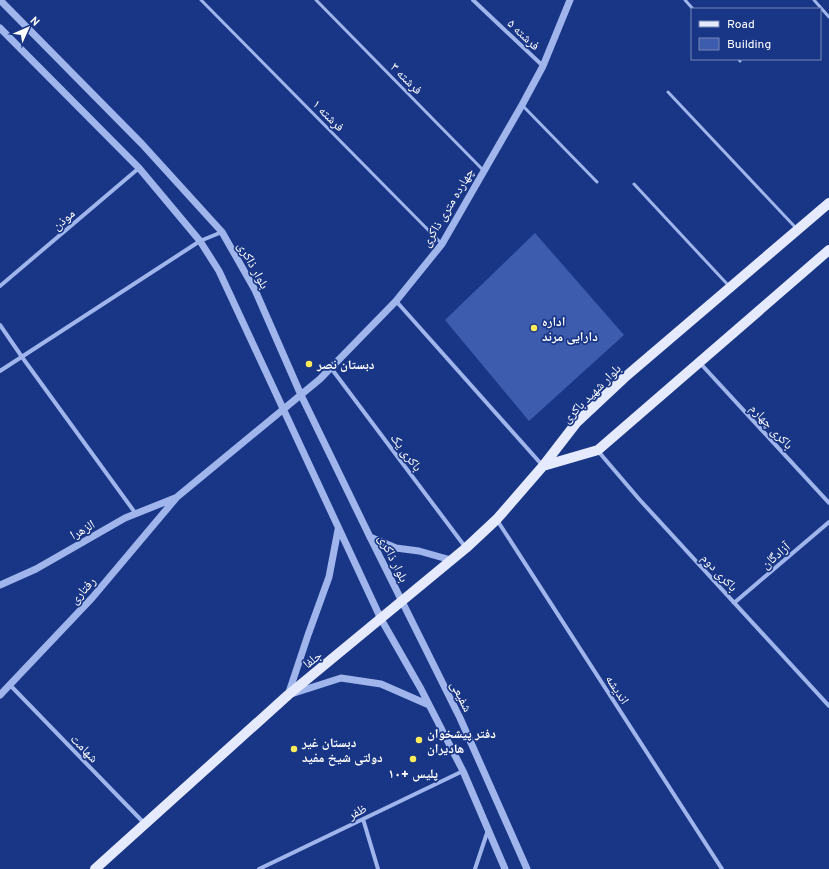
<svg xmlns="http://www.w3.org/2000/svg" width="829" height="869" viewBox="0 0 829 869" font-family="Overpass,'Noto Naskh Arabic',sans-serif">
	<rect width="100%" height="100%" fill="#193686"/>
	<path fill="#3d5cad" d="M535 233 624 335 529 421 445 320Z"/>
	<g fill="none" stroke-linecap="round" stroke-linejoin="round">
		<path stroke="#9fb5ec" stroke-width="3" d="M201 0 442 244
			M316 0 483 170
			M685 0 693 9
			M814 0 829 17
			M739 59 740 61
			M668 92 796 228
			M522 105 597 182
			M634 184 729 286"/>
		<path stroke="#9fb5ec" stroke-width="4" d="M473 0 543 66
			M0 286 139 168
			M396 301 543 466
			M0 325 22 357 136 514
			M700 363 829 503
			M331 368 466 548
			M0 371 200 241 222 232
			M598 451 639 499 829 706
			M497 520 722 869
			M734 603 829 522
			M10 685 145 824
			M363 819 378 869
			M259 869 463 771
			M475 869 488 830"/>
		<path stroke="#9fb5ec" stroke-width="7" d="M0 0 142 144 222 232 255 290 301 395 370 537 460 718 527 869
			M0 28 139 168 200 241 219 271 381 619 421 689 463 771 505 869
			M338 530 329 577 308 635 288 695 341 678 381 684 429 705
			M370 537 396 548 419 551 451 560
			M0 585 36 569 125 518 175 498
			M0 695 92 598 177 497 320 379 396 301 442 244 522 105 543 66 570 0"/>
		<path stroke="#e5eaff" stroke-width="10" d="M829 203 624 378 577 422 543 466 598 450 829 250
			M95 869 288 695 466 548 497 519 543 466"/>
	</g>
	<g fill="#ffec5b" stroke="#193686" stroke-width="1.5">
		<circle cx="534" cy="328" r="4"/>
		<circle cx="309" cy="364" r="4"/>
		<circle cx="419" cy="740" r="4"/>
		<circle cx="294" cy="749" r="4"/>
		<circle cx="413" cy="759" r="4"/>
	</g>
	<g text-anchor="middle" stroke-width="3.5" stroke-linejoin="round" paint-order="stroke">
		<g font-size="13" fill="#fff" stroke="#193686">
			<text transform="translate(524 34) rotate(43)" y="5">فرشته ۵</text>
			<text transform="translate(407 78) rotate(45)" y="5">فرشته ۳</text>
			<text transform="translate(329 115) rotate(45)" y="5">فرشته ۱</text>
			<text transform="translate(447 207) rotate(-59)" y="5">چهارده متری ذاکری</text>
			<text transform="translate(63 219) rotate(-40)" y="5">موذن</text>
			<text transform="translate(254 265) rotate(61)" y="5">بلوار ذاکری</text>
			<text transform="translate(591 393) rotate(-45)" y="5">بلوار شهید باکری</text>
			<text transform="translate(772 426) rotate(47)" y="5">باکری چهارم</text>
			<text transform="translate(407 452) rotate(53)" y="5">باکری یک</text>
			<text transform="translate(82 529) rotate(-30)" y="5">الزهرا</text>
			<text transform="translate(775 555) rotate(-40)" y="5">آزادگان</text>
			<text transform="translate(394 558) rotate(63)" y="5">بلوار ذاکری</text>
			<text transform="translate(720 572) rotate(47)" y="5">باکری دوم</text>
			<text transform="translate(82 590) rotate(-48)" y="5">رفتاری</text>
			<text transform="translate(312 659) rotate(-39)" y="5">جلفا</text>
			<text transform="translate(618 689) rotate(57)" y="5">اندیشه</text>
			<text transform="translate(462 696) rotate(63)" y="5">شفیعی</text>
			<text transform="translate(85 748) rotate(46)" y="5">شهامت</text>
			<text transform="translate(357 811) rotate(-26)" y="5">ظفر</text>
		</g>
		<g font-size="13" font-weight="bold" fill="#fff" stroke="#193686" text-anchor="start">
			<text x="542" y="326">اداره<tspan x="542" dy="15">دارایی مرند</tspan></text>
			<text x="317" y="369">دبستان نصر</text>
			<text x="427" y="738">دفتر پیشخوان<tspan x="427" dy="15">هادیران</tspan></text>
			<text x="302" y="747">دبستان غیر<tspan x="302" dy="15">دولتی شیخ مفید</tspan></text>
			<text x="413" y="778" text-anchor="middle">پلیس +۱۰</text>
		</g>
	</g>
	<rect x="691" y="8" width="130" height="52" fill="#193686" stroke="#7586b6"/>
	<rect x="699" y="21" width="20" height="6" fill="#e5eaff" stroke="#7586b6"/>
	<text x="727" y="28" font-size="12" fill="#ffffff">Road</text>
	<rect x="699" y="38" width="20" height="12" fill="#3d5cad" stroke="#7586b6"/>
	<text x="727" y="48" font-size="12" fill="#ffffff">Building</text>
	<g transform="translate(28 28) rotate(45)" stroke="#193686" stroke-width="3" paint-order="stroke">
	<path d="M0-3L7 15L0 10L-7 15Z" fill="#ffffff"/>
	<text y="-6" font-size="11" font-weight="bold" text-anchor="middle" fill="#ffffff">N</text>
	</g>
</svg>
